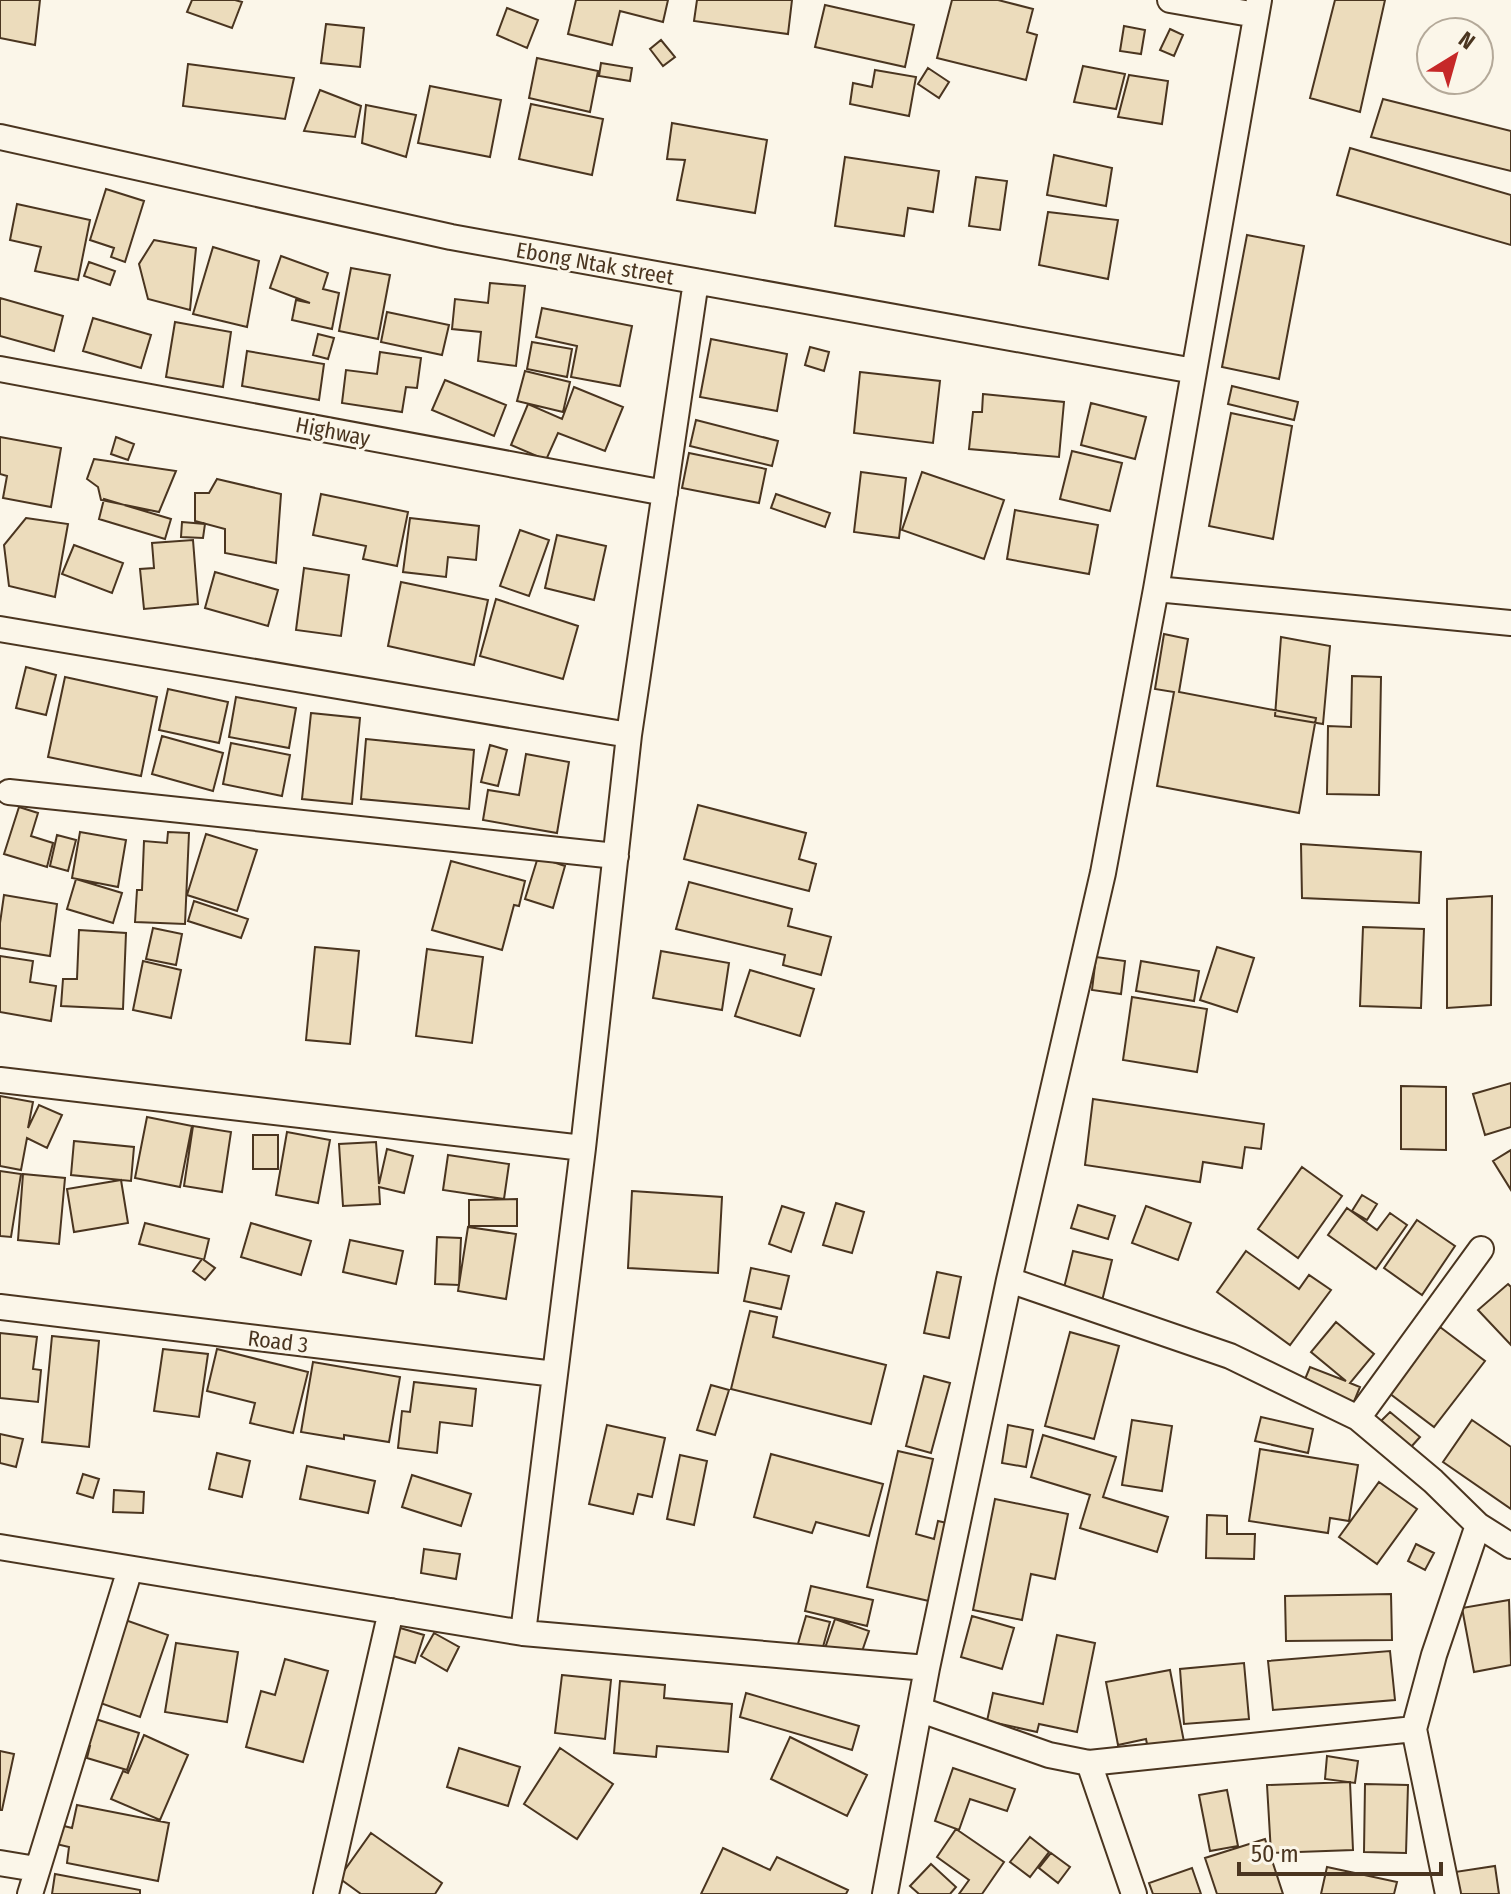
<svg xmlns="http://www.w3.org/2000/svg" width="1511" height="1894" viewBox="0 0 1511 1894" font-family="'Fira Sans Condensed',sans-serif">
	<rect width="100%" height="100%" fill="#fbf6e9"/>
	<path fill="#ecdcbc" stroke="#4a3520" stroke-width="2" d="M0 0H40L35 45 0 38Z
		M192 0H235L242 2 232 28 187 12Z
		M576 0H668L663 22 620 11 612 45 568 34Z
		M697 0H792L788 34 694 21Z
		M952 0H998L1033 9 1027 32 1037 35 1026 80 937 58Z
		M1335 0H1385L1360 112 1310 98Z
		M825 5 914 25 905 67 815 47Z
		M507 8 538 20 527 48 497 35Z
		M326 24 364 28 360 67 321 63Z
		M1124 26 1145 30 1141 54 1120 51Z
		M1170 29 1183 35 1174 56 1160 50Z
		M661 40 675 57 663 66 650 49Z
		M537 58 598 71 590 112 529 98Z
		M601 63 632 68 630 81 599 76Z
		M188 64 294 78 285 119 183 106Z
		M1083 66 1125 74 1116 109 1074 102Z
		M928 68 949 82 939 98 918 84Z
		M875 70 916 77 909 116 850 104 853 83 872 87Z
		M1129 75 1168 81 1162 124 1118 117Z
		M430 86 501 100 490 157 418 143Z
		M320 90 361 106 355 137 304 131Z
		M1383 99 1511 131V171L1371 137Z
		M531 104 603 119 592 175 519 159Z
		M366 105 416 115 406 157 362 143Z
		M672 123 767 140 755 213 677 200 685 160 667 159Z
		M1350 148 1511 195V245L1337 195Z
		M1054 155 1112 168 1106 206 1047 195Z
		M845 157 939 171 933 212 908 208 904 236 835 226Z
		M976 177 1007 181 1000 230 969 226Z
		M106 189 144 201 125 262 111 257 114 248 90 240Z
		M17 204 90 220 78 280 35 271 41 247 10 240Z
		M1048 212 1118 220 1108 279 1039 265Z
		M1247 235 1304 246 1279 379 1222 367Z
		M154 240 196 248 190 310 148 299 139 264Z
		M213 247 259 261 247 327 193 314Z
		M281 256 328 273 323 289 339 293 332 329 292 320 296 300 310 303 270 288Z
		M89 262 115 271 110 285 84 276Z
		M351 268 390 275 378 339 339 331Z
		M490 283 525 286 516 366 478 361 481 332 452 329 455 299 488 303Z
		M0 298 63 316 54 351 0 336Z
		M542 308 632 326 620 386 571 377 577 346 536 337Z
		M387 312 449 325 442 355 381 342Z
		M93 318 151 335 141 368 83 351Z
		M175 322 231 332 223 387 166 377Z
		M318 334 334 338 328 359 313 355Z
		M711 339 787 354 777 411 700 397Z
		M532 342 572 349 567 377 527 369Z
		M810 347 829 352 824 371 805 365Z
		M247 351 324 364 319 400 242 386Z
		M380 352 421 358 417 388 406 387 402 412 342 403 346 370 377 374Z
		M525 371 570 382 563 412 517 401Z
		M860 372 940 381 933 443 854 433Z
		M445 380 506 405 494 436 432 410Z
		M1232 386 1298 402 1294 420 1228 404Z
		M574 387 623 407 605 451 558 433 546 460 511 445 528 404 562 419Z
		M983 394 1064 402 1059 457 969 449 973 412H982Z
		M1091 403 1146 417 1135 459 1081 445Z
		M1231 413 1292 426 1273 539 1209 526Z
		M696 420 778 441 772 466 690 446Z
		M0 437 61 448 51 507 3 498 7 476 0 474Z
		M116 437 134 444 128 460 111 454Z
		M1072 451 1122 463 1110 511 1060 499Z
		M689 453 766 469 759 503 682 488Z
		M94 459 176 471 159 512 101 500 98 487 87 479Z
		M861 472 906 478 899 538 854 532Z
		M922 472 1004 500 984 559 902 530Z
		M217 479 281 494 276 563 225 553V529L195 521V493H209Z
		M321 494 408 512 397 566 363 559 366 546 313 535Z
		M776 494 830 513 825 527 771 508Z
		M104 499 171 519 165 539 99 519Z
		M1015 510 1098 525 1089 574 1007 559Z
		M26 518 68 524 55 597 9 586 4 545Z
		M410 518 479 526 476 560 448 557 446 577 403 572Z
		M182 522 205 524 203 538 181 537Z
		M520 530 549 540 529 596 500 586Z
		M557 535 606 546 594 600 545 588Z
		M193 540 198 604 144 609 140 569 154 568 152 543Z
		M74 545 123 563 112 593 62 574Z
		M304 568 349 575 341 636 296 630Z
		M215 572 278 590 268 626 205 608Z
		M401 582 488 600 474 665 388 646Z
		M496 599 578 626 563 679 480 656Z
		M1164 634 1188 639 1179 692 1316 718 1299 813 1157 786 1174 692 1155 689Z
		M1281 637 1330 646 1323 724 1275 716Z
		M26 667 56 675 46 715 16 708Z
		M1352 676 1381 677 1379 795 1327 794 1328 726 1351 727Z
		M65 677 157 697 141 776 48 757Z
		M168 689 228 702 219 743 159 730Z
		M236 697 296 708 289 748 229 737Z
		M311 713 360 718 352 804 302 799Z
		M162 736 223 753 213 791 152 774Z
		M366 739 474 750 469 809 361 799Z
		M231 743 290 755 282 796 223 784Z
		M490 745 507 750 498 786 481 782Z
		M526 754 569 762 557 833 483 820 488 790 519 795Z
		M698 805 806 833 799 859 816 864 809 891 684 859Z
		M19 807 38 813 31 836 53 843 47 867 4 854Z
		M80 832 126 840 118 887 72 878Z
		M168 832 189 833 185 924 135 922 137 890H142L144 841 167 843Z
		M206 834 257 850 237 911 187 895Z
		M57 835 76 840 68 871 50 866Z
		M1301 844 1421 852 1419 903 1302 898Z
		M538 857 565 866 553 908 525 899Z
		M451 861 525 881 519 906 514 905 502 950 432 930Z
		M76 879 122 893 113 923 67 909Z
		M689 882 792 909 788 926 831 937 821 975 783 965 785 955 676 929Z
		M4 895 57 904 50 956 0 948V923Z
		M1492 896 1491 1005 1447 1008V899Z
		M194 901 248 919 241 938 188 921Z
		M1363 927 1424 929 1421 1008 1360 1006Z
		M153 928 182 934 176 965 146 959Z
		M79 930 126 933 123 1009 61 1006 63 979H77Z
		M315 947 359 951 350 1044 306 1040Z
		M1217 947 1254 958 1237 1012 1200 1000Z
		M427 949 483 957 472 1043 416 1036Z
		M661 951 729 963 722 1010 653 998Z
		M0 956 33 961 30 982 56 986 51 1021 0 1012Z
		M1096 957 1125 961 1121 994 1092 990Z
		M143 961 181 970 171 1018 133 1010Z
		M1141 961 1199 971 1194 1001 1136 991Z
		M750 970 814 989 800 1036 735 1016Z
		M1132 997 1207 1009 1197 1072 1123 1060Z
		M1511 1083V1127L1485 1135 1473 1094Z
		M1401 1086 1446 1087V1150L1401 1149Z
		M0 1096 33 1102 28 1128 39 1105 62 1115 47 1148 27 1138 21 1170 0 1166Z
		M1093 1099 1264 1124 1261 1149 1245 1147 1242 1168 1203 1162 1200 1182 1085 1165Z
		M147 1117 192 1126 180 1187 135 1178Z
		M193 1126 231 1132 222 1192 184 1186Z
		M287 1132 330 1140 318 1203 276 1195Z
		M253 1135H278V1169H253Z
		M74 1141 134 1147 131 1181 71 1175Z
		M376 1142 379 1184 387 1149 413 1156 404 1193 379 1187 380 1204 343 1206 339 1144Z
		M1511 1150V1190L1493 1161Z
		M448 1155 509 1164 504 1199 443 1190Z
		M1302 1167 1342 1196 1298 1258 1258 1229Z
		M0 1171 21 1174 11 1237 0 1236Z
		M23 1174 65 1178 59 1244 18 1240Z
		M121 1180 128 1223 74 1232 67 1189Z
		M632 1191 722 1197 718 1273 628 1268Z
		M1362 1195 1377 1204 1367 1220 1352 1211Z
		M517 1199V1226H469V1200Z
		M836 1203 864 1212 852 1253 823 1245Z
		M1078 1205 1115 1216 1108 1239 1071 1228Z
		M782 1206 804 1213 791 1252 769 1244Z
		M1146 1206 1191 1223 1178 1260 1132 1243Z
		M1347 1208 1377 1230 1390 1213 1407 1225 1376 1269 1328 1235Z
		M1417 1220 1455 1246 1422 1295 1384 1268Z
		M145 1223 209 1239 204 1260 215 1268 205 1280 193 1271 202 1259 139 1244Z
		M251 1223 311 1241 301 1275 241 1257Z
		M468 1227 516 1234 506 1299 458 1291Z
		M437 1237 461 1238 459 1285 435 1284Z
		M350 1240 403 1251 396 1284 343 1272Z
		M1073 1251 1112 1260 1102 1301 1063 1292Z
		M1246 1251 1299 1289 1309 1275 1331 1290 1290 1345 1217 1292Z
		M751 1268 789 1276 781 1309 744 1301Z
		M937 1272 961 1277 949 1338 924 1333Z
		M1508 1284 1511 1287V1345L1478 1310Z
		M750 1311 777 1317 773 1337 886 1365 871 1424 731 1389Z
		M1336 1322 1374 1354 1350 1383 1360 1387 1353 1404 1303 1384 1310 1367 1346 1381 1311 1352Z
		M1440 1327 1485 1361 1434 1427 1389 1393Z
		M1070 1332 1119 1346 1094 1439 1045 1426Z
		M0 1333 37 1337 33 1369 41 1370 38 1402 0 1398Z
		M52 1336 99 1341 89 1447 42 1442Z
		M163 1349 208 1354 199 1417 154 1411Z
		M217 1349 308 1372 293 1433 250 1423 255 1403 207 1391Z
		M313 1362 400 1377 389 1442 344 1435V1439L301 1432Z
		M924 1376 950 1383 931 1453 906 1446Z
		M414 1382 476 1389 472 1426 440 1422 437 1453 398 1448 402 1411 410 1412Z
		M711 1385 729 1390 715 1435 697 1430Z
		M1390 1412 1420 1437 1411 1447 1381 1421Z
		M1261 1417 1313 1429 1308 1453 1255 1441Z
		M1132 1420 1172 1426 1162 1491 1122 1485Z
		M1472 1420 1511 1447V1509L1443 1462Z
		M607 1425 665 1438 652 1497 638 1494 633 1514 589 1504Z
		M1008 1425 1033 1430 1026 1467 1002 1463Z
		M0 1434 23 1439 16 1467 0 1463Z
		M1043 1435 1116 1457 1103 1497 1168 1517 1157 1552 1080 1528 1090 1495 1031 1477Z
		M1260 1449 1358 1465 1349 1521 1330 1518 1328 1533 1249 1521Z
		M898 1451 933 1459 916 1534 934 1539 938 1521 947 1523 929 1601 867 1587Z
		M217 1453 250 1461 242 1497 209 1489Z
		M771 1454 883 1484 869 1536 816 1522 812 1533 754 1517Z
		M680 1455 707 1461 694 1525 667 1519Z
		M307 1466 375 1481 368 1513 300 1499Z
		M83 1474 99 1479 93 1498 77 1493Z
		M412 1475 471 1494 461 1526 402 1507Z
		M1379 1482 1417 1509 1377 1564 1339 1537Z
		M114 1490 144 1492 143 1513 113 1512Z
		M995 1499 1068 1514 1055 1579 1031 1574 1022 1620 973 1610Z
		M1207 1515 1227 1516V1534H1255L1254 1559 1206 1558Z
		M1416 1544 1434 1553 1425 1570 1408 1561Z
		M424 1549 460 1554 456 1579 421 1573Z
		M811 1586 873 1600 867 1626 805 1611Z
		M1391 1594 1392 1640 1286 1641 1285 1596Z
		M1509 1600 1511 1665 1474 1672 1462 1608Z
		M114 1616 168 1635 140 1717 86 1698Z
		M806 1616 830 1622 819 1661 795 1654Z
		M972 1616 1014 1628 1002 1669 961 1657Z
		M835 1619 869 1631 857 1666 823 1654Z
		M390 1625 424 1635 415 1663 381 1652Z
		M434 1633 459 1647 447 1671 421 1656Z
		M1057 1635 1095 1643 1077 1732 1039 1724 1037 1732 987 1721 993 1693 1043 1704Z
		M176 1643 238 1652 227 1722 165 1712Z
		M1390 1651 1395 1700 1273 1710 1268 1661Z
		M285 1659 328 1671 303 1762 246 1747 261 1691 275 1695Z
		M1244 1663 1249 1719 1184 1724 1180 1669Z
		M1170 1670 1185 1747 1149 1754 1146 1739 1118 1745 1106 1682Z
		M562 1675 611 1680 605 1739 555 1733Z
		M620 1681 665 1685 664 1698 732 1704 728 1752 657 1746 656 1757 614 1753Z
		M746 1693 859 1726 852 1750 740 1717Z
		M80 1714 139 1733 127 1770 87 1758 90 1746 72 1740Z
		M144 1735 188 1755 160 1820 111 1799 123 1771 128 1773Z
		M790 1737 867 1775 847 1816 771 1779Z
		M459 1748 520 1767 508 1806 447 1787Z
		M560 1748 613 1784 577 1839 524 1804Z
		M0 1751 14 1754 2 1810H0Z
		M1327 1756 1358 1761 1355 1783 1325 1779Z
		M953 1768 1015 1789 1007 1811 970 1799 959 1830 935 1821Z
		M1350 1782 1353 1850 1271 1853 1267 1785Z
		M1365 1784 1408 1785 1406 1853 1364 1852Z
		M1227 1790 1238 1846 1210 1851 1199 1795Z
		M77 1805 169 1823 158 1881 67 1863 69 1847 52 1843 56 1824 72 1828Z
		M956 1829 1004 1862 982 1894H959L969 1880 937 1857Z
		M371 1833 442 1883 435 1894H361L339 1878Z
		M1030 1837 1049 1852 1030 1877 1010 1862Z
		M1265 1839 1283 1894H1217L1205 1858Z
		M723 1848 770 1870 777 1857 848 1890 846 1894H701Z
		M1051 1853 1070 1867 1058 1883 1039 1868Z
		M931 1864 956 1887 950 1894H919L910 1886Z
		M1495 1866 1499 1894H1458L1455 1872Z
		M1327 1867 1397 1882 1394 1894H1321Z
		M1192 1868 1201 1894H1153L1149 1883Z
		M55 1874 140 1890V1894H52Z"/>
	<g fill="none" stroke-linecap="round" stroke-linejoin="round">
		<defs>
			<path id="street" d="M1170 0 1256 15
				M0 137 451 237 1194 371
				M0 369 665 493
				M1156 589 1511 623
				M0 629 629 735
				M9 792 616 856
				M0 1080 583 1148
				M1009 1280 1230 1356 1358 1418 1433 1481 1478 1525 1511 1546
				M0 1307 555 1374
				M1358 1418 1481 1249
				M0 1547 523 1633 927 1668
				M523 1633 583 1148 629 735 696 281
				M921 1710 1049 1755 1089 1763 1414 1729
				M1089 1763 1134 1894
				M0 1863 36 1869
				M30 1894 130 1569
				M326 1894 391 1611
				M885 1894 927 1668 1009 1280 1103 873 1156 589 1259 0
				M1448 1894 1414 1729 1434 1655 1478 1525"/>
		</defs>
		<use href="#street" stroke="#4a3520" stroke-width="28"/>
		<use href="#street" stroke="#fbf6e9" stroke-width="24"/>
	</g>
	<g text-anchor="middle" stroke-width="6" stroke-linejoin="round" paint-order="stroke">
		<g font-size="22" fill="#4a3520" stroke="#fbf6e9">
			<text transform="translate(595 263) rotate(10)" y="8">Ebong Ntak street</text>
			<text transform="translate(333 431) rotate(11)" y="8">Highway</text>
			<text transform="translate(278 1341) rotate(7)" y="8">Road 3</text>
		</g>
	</g>
	<g transform="translate(1455 56) rotate(37)"><circle r="38" fill="#fbf6e9" stroke="#b4a999" stroke-width="2"/>
	<path d="M0-6L14 30L0 20L-14 30Z" fill="#c62828"/>
	<text y="-12" font-size="22" font-weight="bold" text-anchor="middle" fill="#4a3520">N</text>
	</g>
	<path d="M1239 1862v12h202v-12" fill="none" stroke="#4a3520" stroke-width="4"/>
	<text x="1251" y="1862" font-size="24" fill="#4a3520" stroke="#fbf6e9" stroke-width="6" paint-order="stroke">50 m</text>
</svg>
